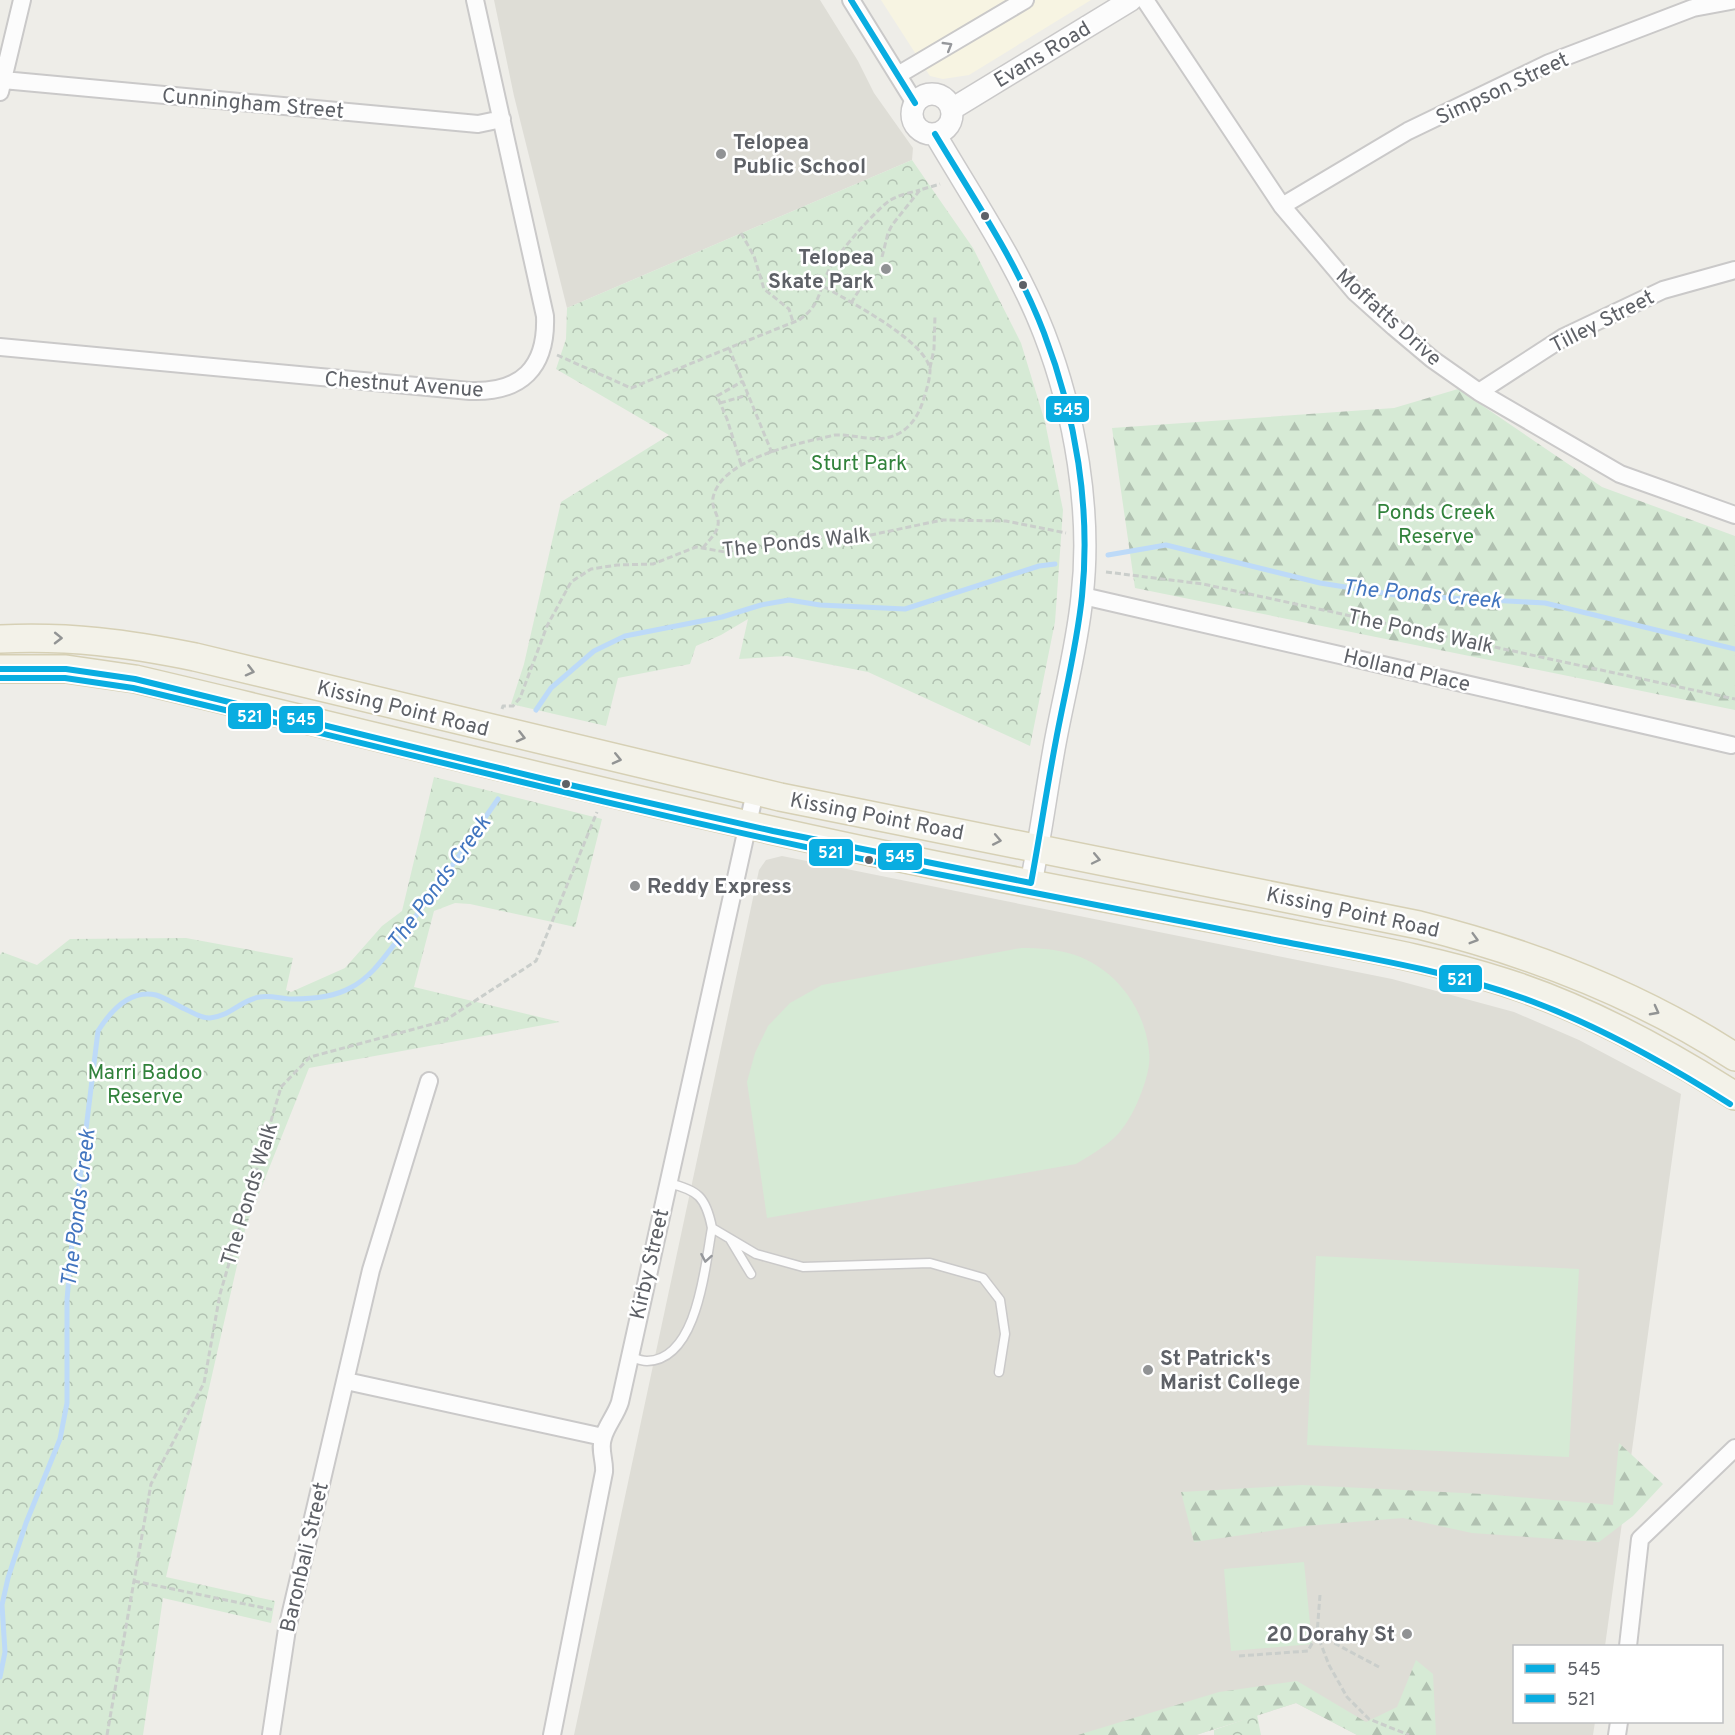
<svg xmlns="http://www.w3.org/2000/svg" width="1735" height="1735" viewBox="0 0 1735 1735" font-family="Overpass,sans-serif">
	<defs>
		<pattern id="forest-firs" width="22" height="20" patternUnits="userSpaceOnUse" patternTransform="scale(1.5)"><rect width="22" height="20" fill="#d6ead5"/><path d="M5 1l3.5 6h-7zM16 11l3.5 6h-7z" fill="#b1c1b1"/></pattern>
		<pattern id="park-crowns" width="20" height="18" patternUnits="userSpaceOnUse" patternTransform="scale(1.5)"><rect width="20" height="18" fill="#d6ead5"/><path d="M2 6a3 3 0 1 1 6 0M12 15a3 3 0 1 1 6 0" fill="none" stroke="#b1c1b1"/></pattern>
	</defs>
	<rect width="100%" height="100%" fill="#eeede8"/>
	<path fill="#f7f4e2" d="M881 0H1091L969 75 943 79 930 76Z"/>
	<path fill="#deddd6" d="M494 0H820L858 61 874 93 913 148 912 160 567 308 514 96Z
		M782 856 1392 979 1514 1012 1579 1040 1681 1094 1605 1646H1514V1722H1595L1593 1735H1357L1296 1703 1196 1735H574L759 870 766 860Z"/>
	<path fill="#d6ead5" d="M1021 948C1040 948 1057 949 1075 955 1116 969 1145 1009 1149 1051 1151 1064 1146 1080 1142 1091 1136 1107 1127 1126 1114 1138 1103 1148 1089 1156 1076 1164L767 1218 747 1082 755 1053 768 1026 790 1003 822 985Z
		M1316 1256 1579 1269 1569 1457 1307 1445Z
		M1304 1562 1312 1644 1231 1651 1224 1569Z"/>
	<path fill="url(#forest-firs)" d="M1458 389 1602 487 1735 536V710L1135 588 1112 428 1394 408Z
		M1619 1443 1663 1484 1633 1516 1599 1542 1472 1533 1403 1518 1305 1526 1194 1542 1181 1492 1302 1485 1483 1494 1613 1505Z
		M1416 1660 1433 1674 1436 1735H1357L1296 1703 1196 1735H1078L1219 1692 1297 1681 1366 1722 1397 1707Z"/>
	<path fill="url(#park-crowns)" d="M912 160 973 248 1021 343 1045 422 1063 510 1055 622 1030 746 868 672 787 656 739 659 748 619 721 635 696 646 690 664 618 678 606 726 511 704 524 664 561 502 669 435 556 369 566 339 567 308Z
		M434 777 602 819 575 927 470 904 455 903 434 911 414 987 560 1022 309 1068 246 1226 166 1577 275 1601 271 1623 163 1598 143 1735H0V955L2 952 37 965 70 939 186 938 293 958 286 990 291 992 345 968 382 926 402 911Z
		M1257 1715 1261 1735H1214V1730Z"/>
	<g fill="none" stroke-linecap="round" stroke-linejoin="round">
		<path stroke="#bddaf8" stroke-width="5" d="M1108 555 1166 545 1320 583 1396 595 1545 603 1735 649
			M536 710 551 688 594 651 625 636 722 617 761 605 789 600 820 605 905 609 1039 566 1055 564
			M0 1677 5 1652 2 1605 8 1578 26 1523 60 1439 67 1403V1300L71 1252 98 1031C110 1012 130 989 156 995 166 998 176 1005 185 1009 193 1013 201 1018 210 1018 229 1017 242 999 260 997 270 995 282 999 292 999 310 999 334 997 350 988 372 977 385 956 400 937 435 892 466 845 498 799"/>
		<defs>
			<path id="service" d="M712 1228 756 1254 803 1267 930 1263 983 1278 1000 1300 1005 1334 999 1372
				M730 1239 751 1274
				M628 1356C634 1358 641 1361 647 1361 698 1360 705 1265 712 1228 706 1197 698 1190 668 1183"/>
			<path id="minor" d="M851 0 915 103
				M1145 0 1282 206 1355 292 1394 327 1432 359 1479 392 1620 474 1735 515
				M898 75 1025 0
				M3 80 478 124 502 119
				M0 92 22 0
				M1282 206 1408 131 1549 63 1693 8 1735 0
				M0 347 470 391C521 393 547 368 545 316L475 0
				M1479 392 1564 337 1663 290 1735 270
				M1083 596 1731 745
				M346 1381 603 1437
				M1628 1646 1640 1539 1735 1448
				M271 1735 287 1629 371 1270 429 1081
				M552 1735 604 1472C605 1461 599 1449 603 1438 606 1426 616 1415 620 1402L755 792
				M1617 1735 1619 1722"/>
			<path id="tertiary" d="M912 114a20 20 0 1 1 40 0a20 20 0 1 1-40 0Z
				M952 109 1131 0
				M935 134C973 199 1017 263 1044 333 1075 413 1092 512 1082 597 1077 648 1063 698 1054 749 1046 794 1040 839 1031 883"/>
			<path id="primary" d="M0 639C71 636 126 643 195 657L780 797 1419 925C1531 953 1638 994 1735 1057
				M0 669H66L135 679C387 738 637 803 891 856 1016 882 1142 905 1268 929 1347 945 1427 957 1504 982 1586 1008 1663 1050 1735 1096"/>
		</defs>
		<use href="#service" stroke="#cac9c9" stroke-width="11"/>
		<use href="#minor" stroke="#cac9c9" stroke-width="20"/>
		<use href="#tertiary" stroke="#cac9c9" stroke-width="24"/>
		<use href="#primary" stroke="#d6d0b5" stroke-width="30"/>
		<path stroke="#cacecb" stroke-width="3" stroke-dasharray="6 3" stroke-linecap="butt" d="M741 233 754 256 764 289 789 309 793 322
			M882 257 888 233 892 225 920 190 940 184
			M851 303 863 284
			M557 355 631 388 729 348
			M930 368 934 349 935 315
			M720 403 748 395
			M772 453 729 348 799 320C822 304 818 290 830 268 838 253 875 211 889 201 898 195 909 193 920 190
			M741 464 727 419 717 396 743 381
			M703 548C707 542 717 534 718 525 720 514 709 508 714 494 726 457 801 443 835 435 853 434 872 442 890 437 908 432 918 417 923 401 926 391 930 380 930 370 927 341 848 301 823 286
			M1106 572 1203 584 1735 699
			M502 709 503 706H513L520 698 547 626 571 582 591 569 617 565 653 564 696 547 725 552 809 538 871 535 942 520 1006 521 1066 533
			M134 1581 274 1610
			M1320 1595 1317 1634 1329 1665 1347 1697 1369 1719 1409 1735
			M1239 1656 1308 1651 1317 1634 1379 1667
			M107 1735 151 1484 204 1383 220 1294 281 1087 310 1057 444 1021 536 961 597 812"/>
		<use href="#service" stroke="#fcfcfc" stroke-width="8"/>
		<use href="#minor" stroke="#fcfcfc" stroke-width="16"/>
		<use href="#tertiary" stroke="#fcfcfc" stroke-width="21"/>
		<use href="#primary" stroke="#f3f2e9" stroke-width="27"/>
		<defs>
			<path id="bus-1" d="M851 0 915 103
				M0 669H66L135 679 548 780 773 831 1031 883C1040 835 1047 787 1056 740 1065 692 1077 645 1082 596 1091 508 1076 417 1044 333 1017 262 974 199 935 134"/>
			<path id="bus-2" d="M0 678H65L133 688C387 748 640 814 896 866 1023 892 1152 915 1280 941 1364 957 1450 971 1531 1001 1601 1027 1667 1064 1730 1104"/>
		</defs>
		<use href="#bus-1" stroke="#fff" stroke-width="10"/>
		<use href="#bus-2" stroke="#fff" stroke-width="10"/>
		<use href="#bus-1" stroke="#09ade1" stroke-width="6"/>
		<use href="#bus-2" stroke="#09ade1" stroke-width="6"/>
	</g>
	<defs><path id="oneway-chevron" d="M-2-3.5L2.5 0L-2 3.5" fill="none" stroke-width="1.6" stroke-linecap="round" stroke-linejoin="round" transform="scale(1.5)"/></defs>
	<g stroke="#95979b">
		<use href="#oneway-chevron" transform="translate(948 46) rotate(-31)"/>
		<use href="#oneway-chevron" transform="translate(706 1258) rotate(100)"/>
	</g>
	<g stroke="#929494">
		<use href="#oneway-chevron" transform="translate(58 638) rotate(1)"/>
		<use href="#oneway-chevron" transform="translate(250 671) rotate(14)"/>
		<use href="#oneway-chevron" transform="translate(521 737) rotate(14)"/>
		<use href="#oneway-chevron" transform="translate(617 759) rotate(13)"/>
		<use href="#oneway-chevron" transform="translate(997 840) rotate(11)"/>
		<use href="#oneway-chevron" transform="translate(1096 859) rotate(12)"/>
		<use href="#oneway-chevron" transform="translate(1474 939) rotate(16)"/>
		<use href="#oneway-chevron" transform="translate(1655 1011) rotate(28)"/>
	</g>
	<g fill="#909294" stroke="#fff" stroke-width="2">
		<circle cx="721" cy="154" r="6"/>
		<circle cx="886" cy="269" r="6"/>
		<circle cx="635" cy="886" r="6"/>
		<circle cx="1148" cy="1370" r="6"/>
		<circle cx="1407" cy="1634" r="6"/>
	</g>
	<g fill="#5e6167" stroke="#fff" stroke-width="2">
		<circle cx="985" cy="216" r="5"/>
		<circle cx="1023" cy="285" r="5"/>
		<circle cx="566" cy="784" r="5"/>
		<circle cx="869" cy="860" r="5"/>
	</g>
	<g text-anchor="middle" stroke-width="5" stroke-linejoin="round" paint-order="stroke">
		<g font-size="21" fill="#5e6167" stroke="#fff">
			<text transform="translate(1042 54) rotate(-31)" y="7">Evans Road</text>
			<text transform="translate(1502 88) rotate(-25)" y="7">Simpson Street</text>
			<text transform="translate(253 103) rotate(5)" y="7">Cunningham Street</text>
			<text transform="translate(1389 317) rotate(42)" y="7">Moffatts Drive</text>
			<text transform="translate(1602 321) rotate(-27)" y="7">Tilley Street</text>
			<text transform="translate(404 384) rotate(4)" y="7">Chestnut Avenue</text>
			<text transform="translate(796 542) rotate(-6)" y="7">The Ponds Walk</text>
			<text transform="translate(1421 631) rotate(12)" y="7">The Ponds Walk</text>
			<text transform="translate(1407 670) rotate(13)" y="7">Holland Place</text>
			<text transform="translate(403 708) rotate(14)" y="7">Kissing Point Road</text>
			<text transform="translate(877 816) rotate(11)" y="7">Kissing Point Road</text>
			<text transform="translate(1353 912) rotate(12)" y="7">Kissing Point Road</text>
			<text transform="translate(249 1194) rotate(-73)" y="7">The Ponds Walk</text>
			<text transform="translate(649 1264) rotate(-77)" y="7">Kirby Street</text>
			<text transform="translate(304 1557) rotate(-77)" y="7">Baronbali Street</text>
		</g>
		<g font-size="21" font-weight="bold" fill="#5e6167" stroke="#fff" text-anchor="start">
			<text x="733" y="149">Telopea<tspan x="733" dy="24">Public School</tspan></text>
			<text x="874" y="264" text-anchor="end">Telopea<tspan x="874" dy="24">Skate Park</tspan></text>
			<text x="647" y="893">Reddy Express</text>
			<text x="1160" y="1365">St Patrick's<tspan x="1160" dy="24">Marist College</tspan></text>
			<text x="1395" y="1641" text-anchor="end">20 Dorahy St</text>
		</g>
		<g font-size="21" fill="#31823b" stroke="#fff">
			<text x="859" y="470">Sturt Park</text>
			<text x="1436" y="519">Ponds Creek<tspan x="1436" dy="24">Reserve</tspan></text>
			<text x="145" y="1079">Marri Badoo<tspan x="145" dy="24">Reserve</tspan></text>
		</g>
		<g font-size="22" font-style="italic" fill="#4275bf" stroke="#fff">
			<text transform="translate(1422 593) rotate(5)" y="8">The Ponds Creek</text>
			<text transform="translate(438 882) rotate(-54)" y="8">The Ponds Creek</text>
			<text transform="translate(77 1208) rotate(-83)" y="8">The Ponds Creek</text>
		</g>
	</g>
	<g stroke="#fff" stroke-width="2">
		<rect x="1045" y="395" width="45" height="28" rx="6" fill="#09ade1"/>
		<rect x="227" y="702" width="45" height="28" rx="6" fill="#09ade1"/>
		<rect x="278" y="705" width="46" height="29" rx="6" fill="#09ade1"/>
		<rect x="808" y="838" width="46" height="29" rx="6" fill="#09ade1"/>
		<rect x="877" y="842" width="46" height="29" rx="6" fill="#09ade1"/>
		<rect x="1438" y="964" width="45" height="29" rx="6" fill="#09ade1"/>
	</g>
	<g font-size="16" text-anchor="middle" font-weight="bold" fill="#fff">
		<text x="1068" y="415">545</text>
		<text x="250" y="722">521</text>
		<text x="301" y="725">545</text>
		<text x="831" y="858">521</text>
		<text x="900" y="862">545</text>
		<text x="1460" y="985">521</text>
	</g>
	<rect x="1513" y="1645" width="210" height="78" fill="#ffffff" stroke="#bfc0c2" stroke-width="1.5"/>
	<rect x="1525" y="1664" width="30" height="9" fill="#09ade1" stroke="#bfc0c2" stroke-width="1.5"/>
	<text x="1567" y="1675" font-size="18" fill="#5e6167">545</text>
	<rect x="1525" y="1694" width="30" height="9" fill="#09ade1" stroke="#bfc0c2" stroke-width="1.5"/>
	<text x="1567" y="1705" font-size="18" fill="#5e6167">521</text>
</svg>
